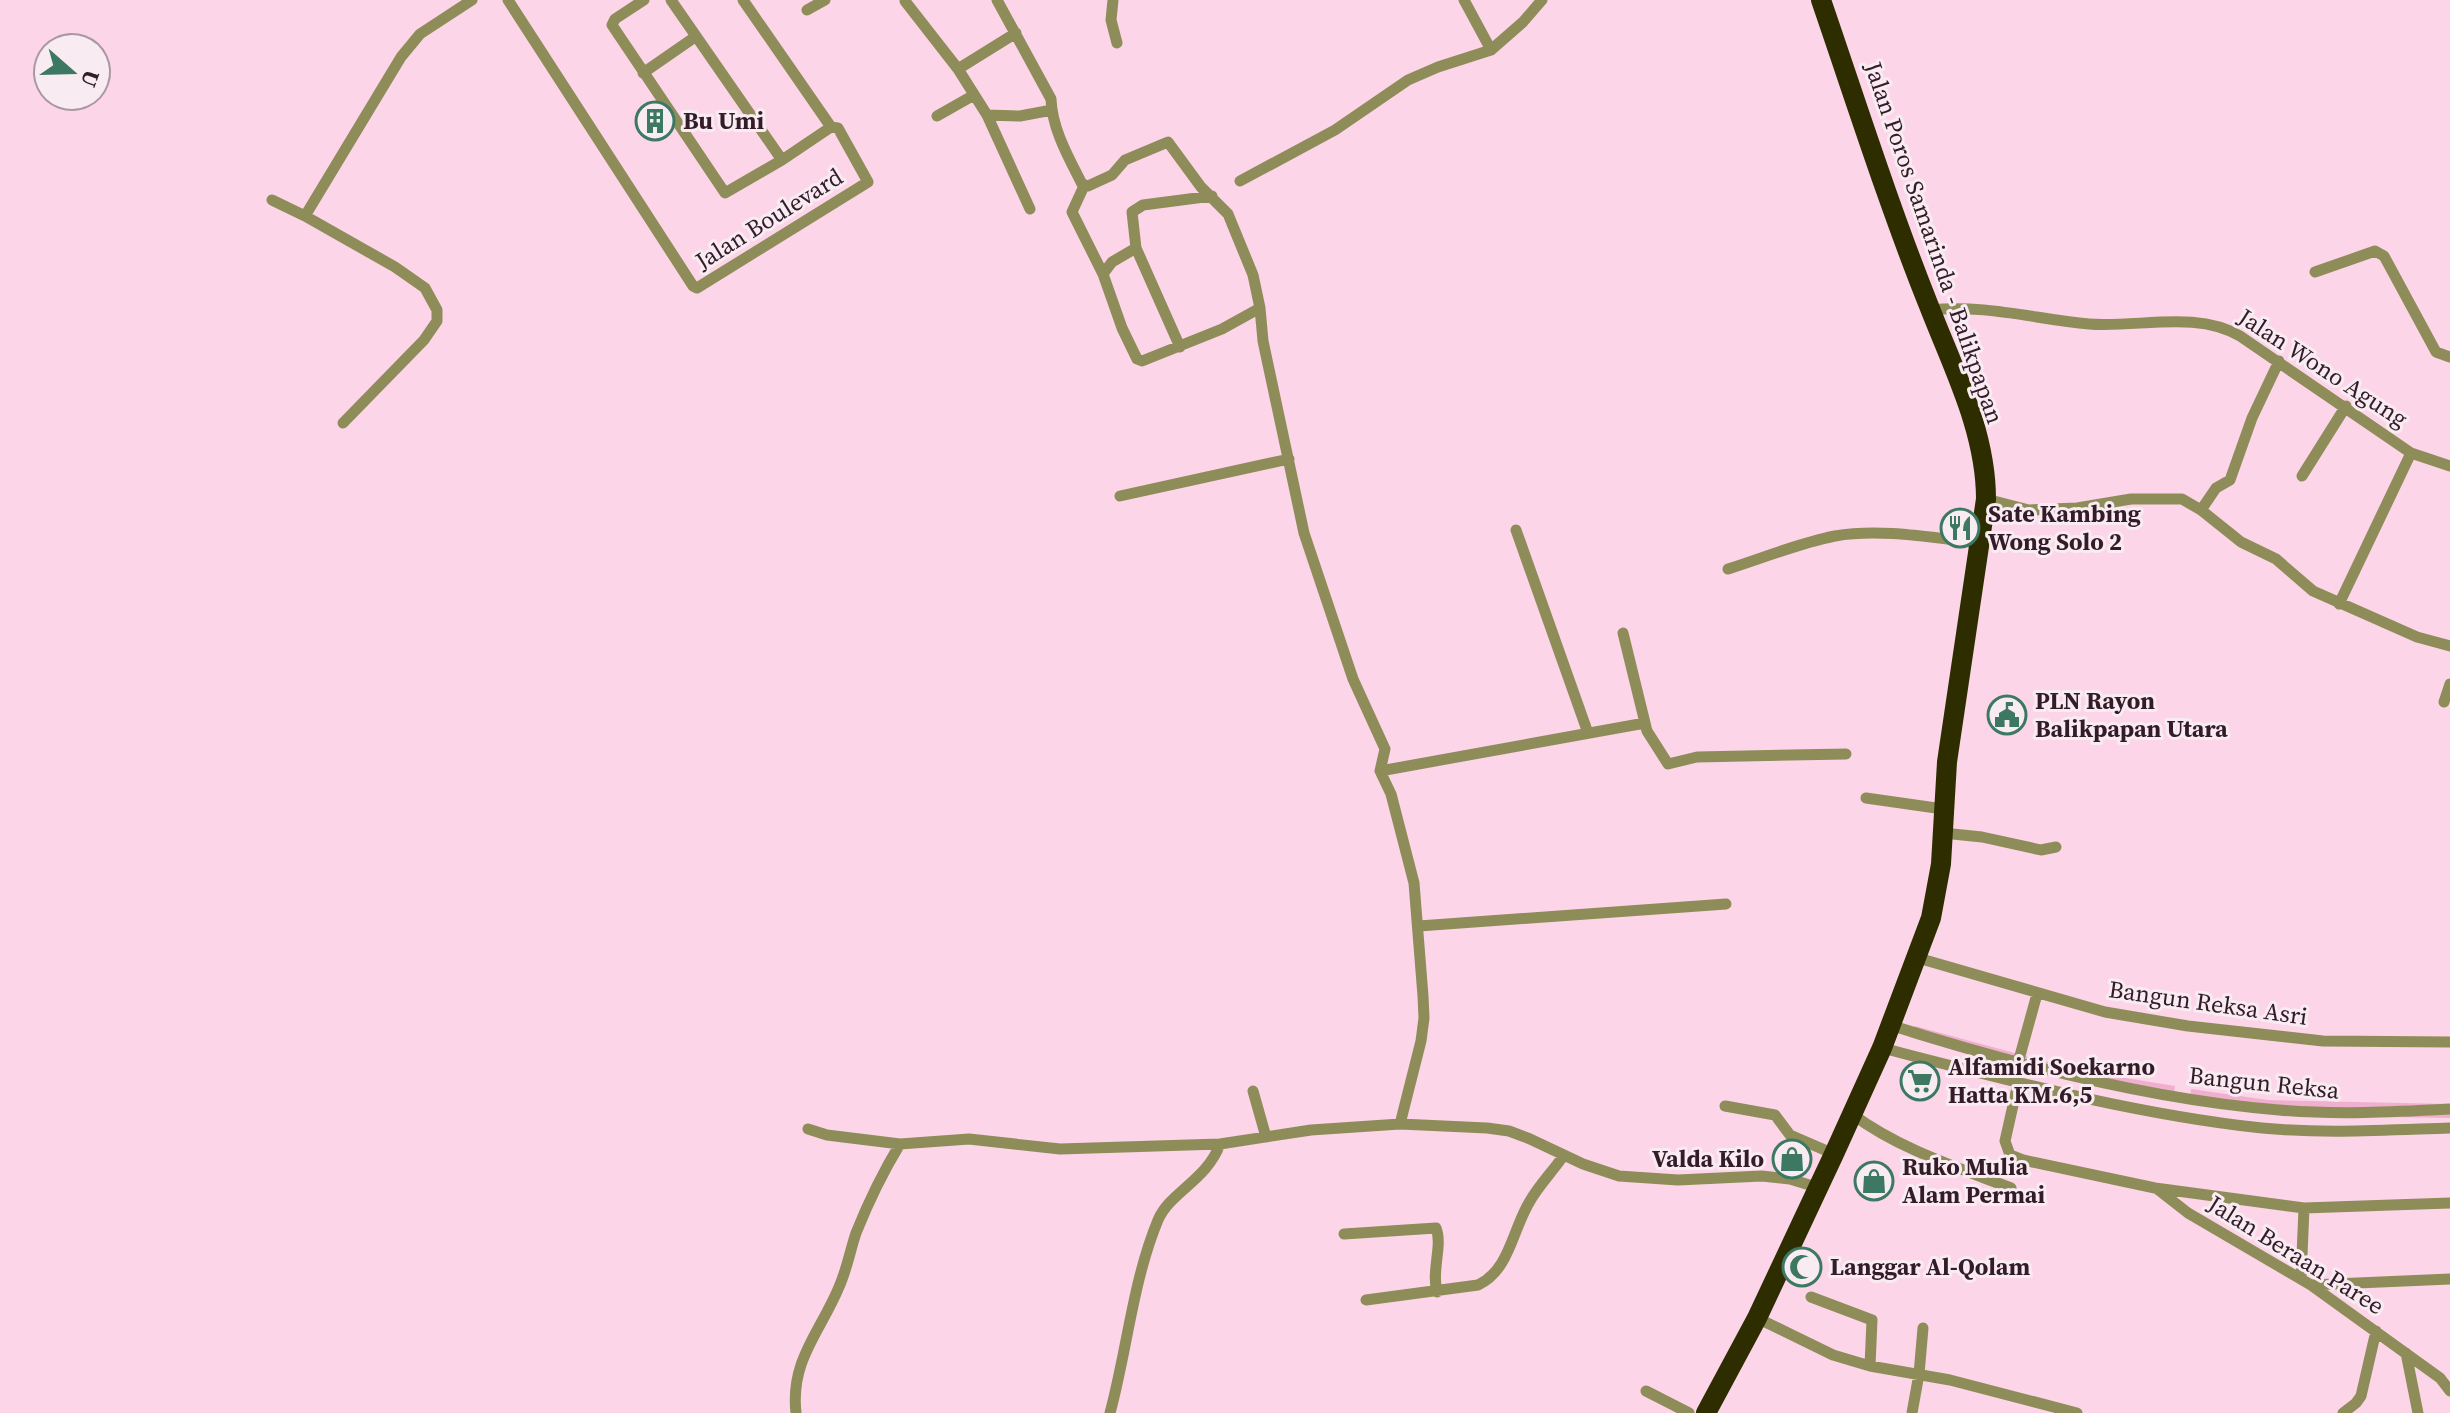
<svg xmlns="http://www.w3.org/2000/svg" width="2450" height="1413" viewBox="0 0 2450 1413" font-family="'Source Serif 4',serif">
	<rect width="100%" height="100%" fill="#fcd6e8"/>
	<path fill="#f0afcf" d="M1915 1026 2077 1070 2175 1086 2173 1099 1960 1052 1909 1037Z
		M2191 1089 2268 1100 2450 1104V1118L2383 1117 2190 1101Z"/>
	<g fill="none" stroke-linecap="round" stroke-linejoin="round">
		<path stroke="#8e8d59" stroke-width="11" d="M508 0 693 286 697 288 868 182 838 128 831 127 743 0
			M644 0 615 19 612 25 725 193 782 160 831 127
			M671 0 782 160
			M997 0 1051 99C1052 129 1069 158 1082 184L1088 186 1112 175 1125 160 1168 142 1201 187 1228 214 1253 275 1260 308 1263 341 1304 533 1353 679 1385 749 1380 771 1391 794 1414 883 1423 996 1424 1018 1421 1041 1400 1124
			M1113 0 1111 20 1117 43
			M1464 0 1491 50
			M905 1 958 69 987 115 1030 209
			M807 10 825 0
			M958 69 1016 33
			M643 73 695 37
			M987 115 1020 116 1052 110
			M937 116 974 95
			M1240 181 1335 130 1408 80 1438 67 1491 50 1523 22 1542 0
			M1084 186 1072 212 1103 274
			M1212 196 1143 205 1132 212 1136 248 1112 262 1103 274 1122 328 1137 359 1142 361 1222 329 1260 308
			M272 200 305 216 401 57 420 34 472 0
			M305 216 395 267 425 288 437 310V321L424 340 343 423
			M1136 248 1180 347
			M2315 272 2375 251 2384 256 2436 352 2450 357
			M1930 310C1984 304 2035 319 2089 324 2138 328 2196 310 2240 336L2411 453 2450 466
			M2302 476 2346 406
			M1120 496 1289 459
			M1986 499 2029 510 2077 508 2131 499H2182L2201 510 2241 542 2276 559 2313 591 2417 637 2450 646
			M2201 510 2216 488 2230 480 2252 418 2279 361
			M1516 530 1588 733
			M1728 569C1763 558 1799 543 1835 536 1881 528 1933 538 1979 543
			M2339 604 2411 453
			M1623 633 1647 731 1668 764 1697 757 1846 754
			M2444 702 2450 684
			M1380 771 1645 723
			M1866 798 1943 809
			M1943 833 1982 837 2041 850 2056 847
			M1419 926 1726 904
			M1918 958 2105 1012 2188 1026 2323 1041 2450 1042
			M1890 1025C2013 1064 2150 1100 2279 1110 2336 1115 2393 1112 2450 1109
			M1882 1048C2007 1080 2133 1114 2262 1128 2324 1134 2388 1130 2450 1128
			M2018 1063 2037 994
			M2018 1083 2005 1141 2010 1155 2023 1160 2155 1188 2304 1208 2450 1203
			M1253 1091 1266 1137
			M1725 1106 1775 1115 1790 1135 1834 1154
			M1852 1114C1899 1149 1956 1167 2011 1188
			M808 1129 827 1135 900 1144 969 1139 1060 1149 1220 1144 1311 1130 1400 1124 1487 1128 1509 1131 1530 1139 1583 1164 1619 1176 1678 1180 1762 1176 1790 1179 1816 1187
			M2156 1188 2188 1213 2311 1285 2440 1378 2450 1391
			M1344 1234 1436 1228C1443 1245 1431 1271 1437 1292
			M2301 1279 2304 1208
			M2311 1285 2450 1279
			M1811 1297 1872 1320 1870 1366
			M1366 1300 1478 1285C1510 1270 1512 1230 1530 1201 1539 1185 1553 1171 1564 1155
			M1757 1318 1833 1355 1870 1366 1950 1380 2077 1413
			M2406 1353 2418 1413
			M1646 1391 1689 1413
			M796 1413C790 1360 821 1331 839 1287 847 1269 850 1251 856 1233 868 1203 883 1172 900 1144
			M1110 1413C1127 1350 1133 1280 1158 1220 1170 1192 1207 1180 1220 1144
			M1912 1413 1919 1374 1923 1328
			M2343 1413 2356 1403 2361 1396 2376 1331"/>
		<path stroke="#2e2d00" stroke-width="20" d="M1706 1413 1757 1318 1834 1154 1882 1048 1931 918 1941 864 1947 762 1986 499C1986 431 1953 368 1929 306 1889 206 1856 102 1821 0"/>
	</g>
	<defs>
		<symbol id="building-ring" viewBox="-11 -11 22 22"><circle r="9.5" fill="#f8ebf1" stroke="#3d7863" stroke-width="1.5"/><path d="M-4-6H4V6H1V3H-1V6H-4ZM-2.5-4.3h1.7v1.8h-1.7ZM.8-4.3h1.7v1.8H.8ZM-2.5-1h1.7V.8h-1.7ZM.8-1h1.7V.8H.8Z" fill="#3d7863"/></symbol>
		<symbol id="restaurant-ring" viewBox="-11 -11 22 22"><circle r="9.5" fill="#f8ebf1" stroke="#3d7863" stroke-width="1.5"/><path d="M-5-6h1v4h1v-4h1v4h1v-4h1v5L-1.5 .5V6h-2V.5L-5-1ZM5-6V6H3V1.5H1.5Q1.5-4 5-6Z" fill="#3d7863"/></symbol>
		<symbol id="civic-ring" viewBox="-11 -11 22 22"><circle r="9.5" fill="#f8ebf1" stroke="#3d7863" stroke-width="1.5"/><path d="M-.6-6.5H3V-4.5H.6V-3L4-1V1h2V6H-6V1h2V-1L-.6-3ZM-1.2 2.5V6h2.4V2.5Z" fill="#3d7863"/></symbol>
		<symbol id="supermarket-ring" viewBox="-11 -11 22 22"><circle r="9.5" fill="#f8ebf1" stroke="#3d7863" stroke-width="1.5"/><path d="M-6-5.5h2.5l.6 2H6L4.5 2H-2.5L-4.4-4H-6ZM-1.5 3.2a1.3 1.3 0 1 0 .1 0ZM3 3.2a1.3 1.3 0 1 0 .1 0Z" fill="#3d7863"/></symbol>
		<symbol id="shop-ring" viewBox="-11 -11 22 22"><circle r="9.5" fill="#f8ebf1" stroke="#3d7863" stroke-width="1.5"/><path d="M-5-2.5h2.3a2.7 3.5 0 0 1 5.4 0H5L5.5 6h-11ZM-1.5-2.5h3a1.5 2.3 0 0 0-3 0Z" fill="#3d7863"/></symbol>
		<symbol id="mosque-ring" viewBox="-11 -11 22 22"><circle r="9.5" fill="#f8ebf1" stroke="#3d7863" stroke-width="1.5"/><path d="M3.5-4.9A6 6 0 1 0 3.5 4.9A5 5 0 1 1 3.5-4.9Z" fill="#3d7863"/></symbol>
	</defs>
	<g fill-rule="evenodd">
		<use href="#building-ring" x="633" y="99" width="44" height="44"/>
		<use href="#restaurant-ring" x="1938" y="506" width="44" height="44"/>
		<use href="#civic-ring" x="1985" y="693" width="44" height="44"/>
		<use href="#supermarket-ring" x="1898" y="1059" width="44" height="44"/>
		<use href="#shop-ring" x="1770" y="1137" width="44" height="44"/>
		<use href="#shop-ring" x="1852" y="1159" width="44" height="44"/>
		<use href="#mosque-ring" x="1780" y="1245" width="44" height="44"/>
	</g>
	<g text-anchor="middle" stroke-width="6" stroke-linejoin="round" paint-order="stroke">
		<g font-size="24" font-weight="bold" fill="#331c28" stroke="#f8ebf1" text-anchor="start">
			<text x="683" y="129">Bu Umi</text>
			<text x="1988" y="522">Sate Kambing<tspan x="1988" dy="28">Wong Solo 2</tspan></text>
			<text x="2035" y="709">PLN Rayon<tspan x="2035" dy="28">Balikpapan Utara</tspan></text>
			<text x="1948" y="1075">Alfamidi Soekarno<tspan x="1948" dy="28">Hatta KM.6,5</tspan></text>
			<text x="1764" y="1167" text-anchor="end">Valda Kilo</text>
			<text x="1902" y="1175">Ruko Mulia<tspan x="1902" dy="28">Alam Permai</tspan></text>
			<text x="1830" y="1275">Langgar Al-Qolam</text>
		</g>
		<g font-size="24" fill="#331c28" stroke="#f8ebf1">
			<text transform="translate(769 219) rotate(-32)" y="8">Jalan Boulevard</text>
			<text transform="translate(1934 243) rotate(71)" y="8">Jalan Poros Samarinda - Balikpapan</text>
			<text transform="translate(2323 368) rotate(33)" y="8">Jalan Wono Agung</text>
			<text transform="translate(2208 1003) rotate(8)" y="8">Bangun Reksa Asri</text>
			<text transform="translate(2264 1083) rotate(6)" y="8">Bangun Reksa</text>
			<text transform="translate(2296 1255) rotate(32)" y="8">Jalan Beraan Paree</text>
		</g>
	</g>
	<g transform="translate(72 72) rotate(110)"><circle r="38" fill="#f8ebf1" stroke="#a998a1" stroke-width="2"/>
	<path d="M0-6L14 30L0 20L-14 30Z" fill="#3d7863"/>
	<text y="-12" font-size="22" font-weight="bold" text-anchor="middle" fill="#331c28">U</text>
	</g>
</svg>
